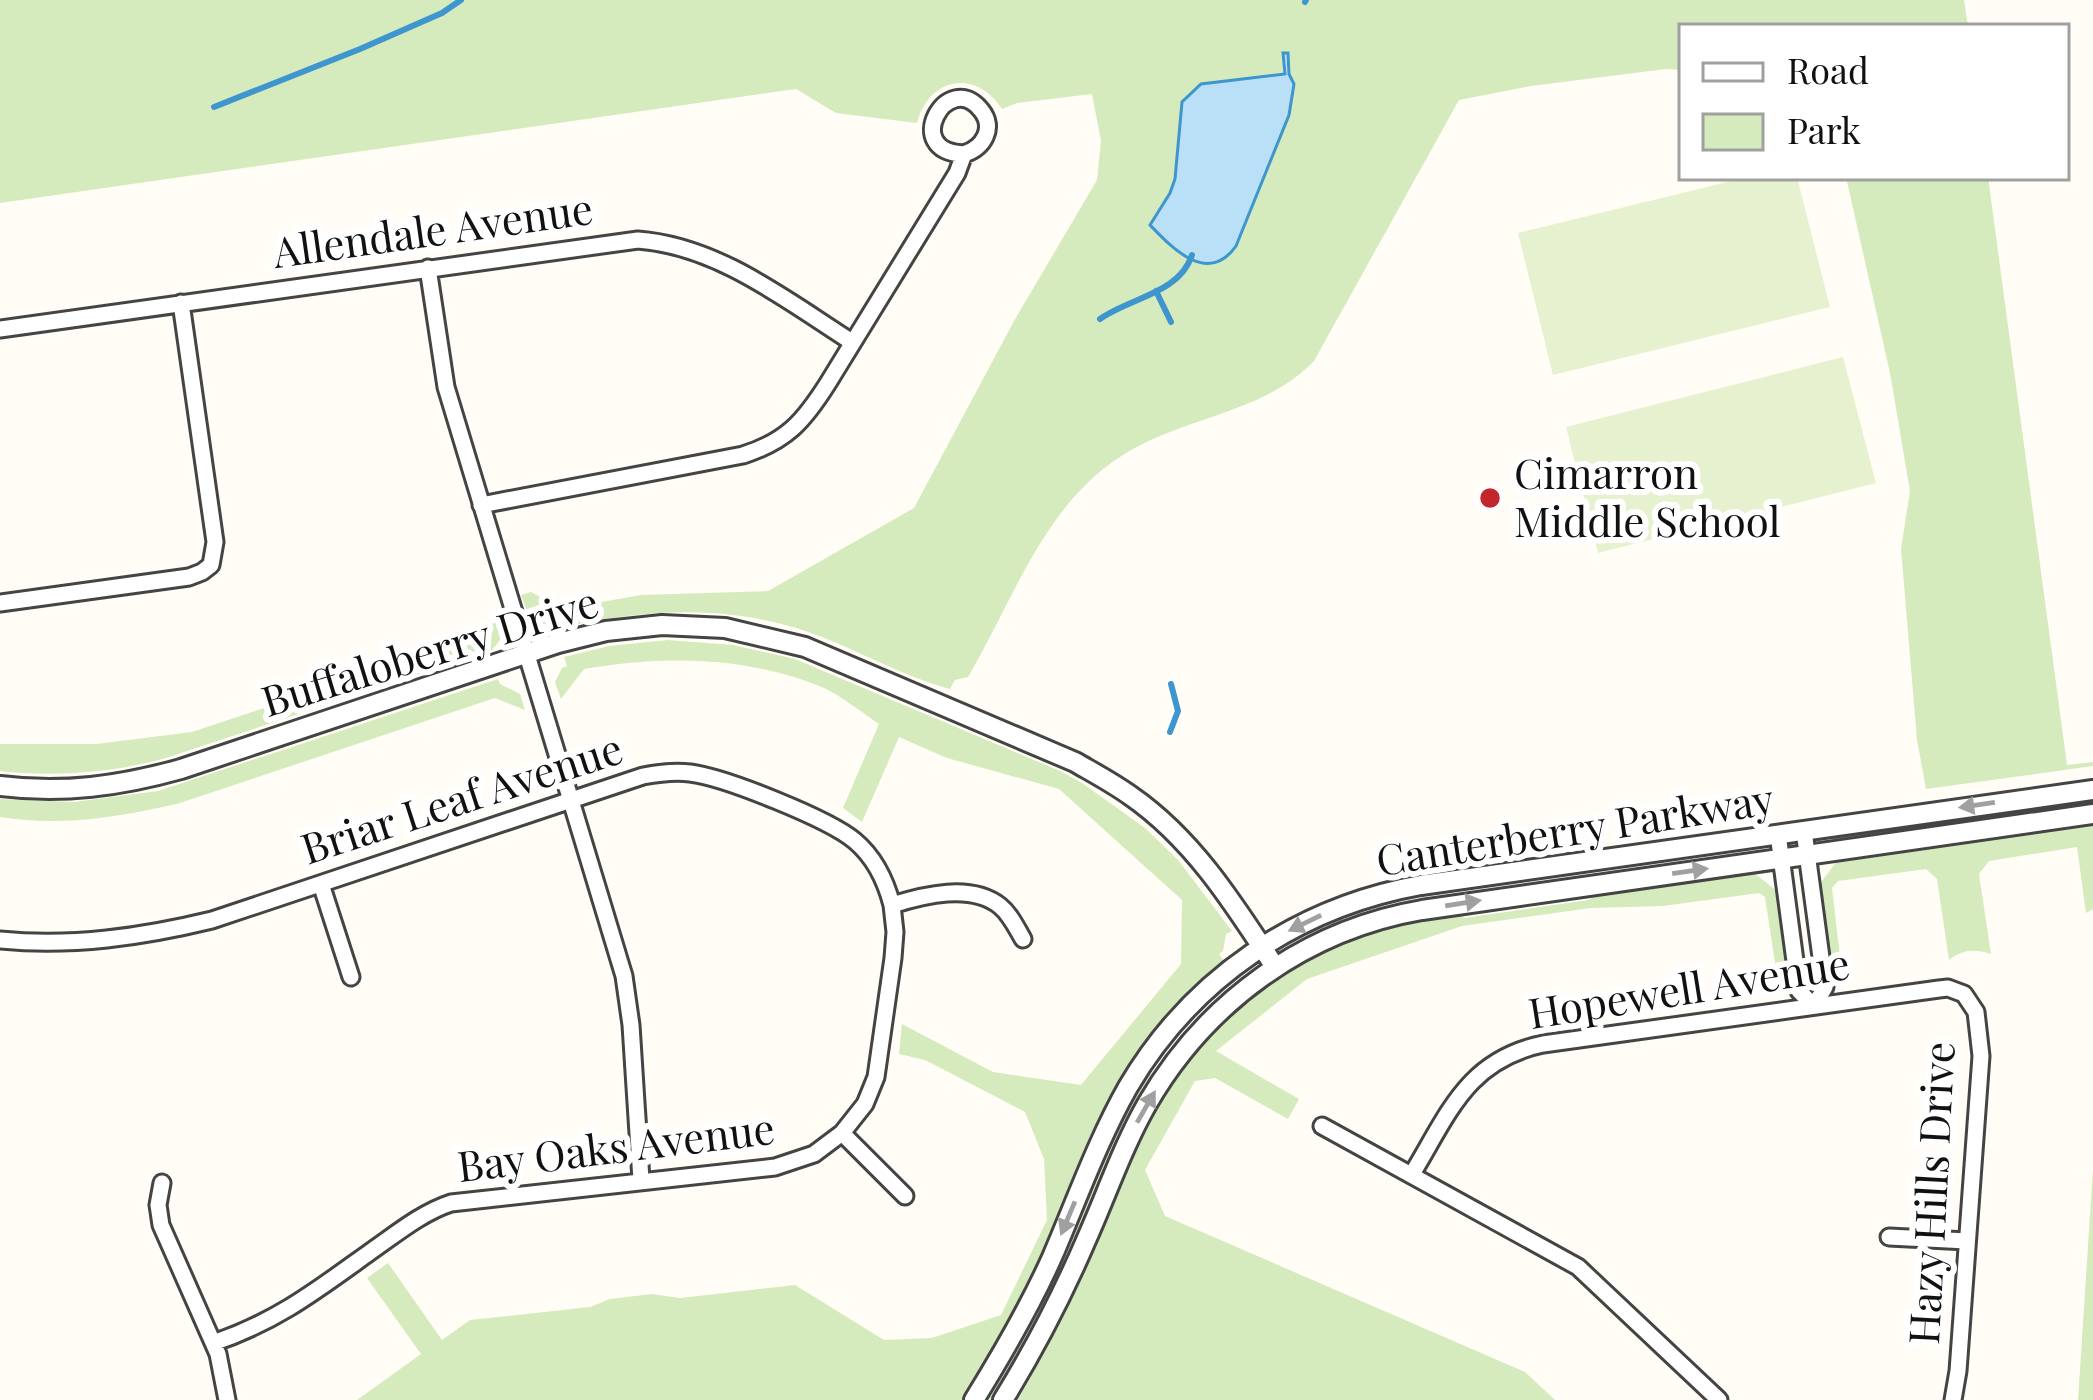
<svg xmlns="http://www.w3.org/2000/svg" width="2093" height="1400" viewBox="0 0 2093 1400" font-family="'Playfair Display',serif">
	<rect width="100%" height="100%" fill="#fffdf5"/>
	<path fill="#d5ebbd" d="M0 0H1964L1968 27H1682V70L1666 69 1531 86 1459 100 1314 361C1266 411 1192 416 1133 449 1046 497 1016 596 968 677L955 680 950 689C902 676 858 650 811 633 726 603 639 609 553 630L550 624H532L521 595 531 592 562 609 641 595 768 591 914 508 1014 321 1097 180 1101 141 1092 94 1017 103 1002 109C977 69 929 76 917 123L836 113 796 89 0 203Z
		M1846 177H1988L2067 765 2093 762V766L1926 789 1917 740 1901 549 1910 491 1890 373Z
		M504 620 506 633 492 650 166 758C111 773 56 777 0 771V744H96L192 732 399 663 467 632Z
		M668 640 733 645 795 659 1060 771 1082 783 1145 828 1178 860 1232 931 1226 934 1223 951 1219 954 1226 964 1177 1010 1027 1294 994 1355 965 1400H357L421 1354 367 1278 388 1263 442 1340 470 1320 590 1307 610 1299 652 1294 680 1298 795 1285 884 1340 932 1338 1001 1315 1047 1220 1044 1159 1025 1112 925 1060 899 1054 902 1024 993 1072 1081 1085 1181 964 1182 900 1059 789 947 758 899 737 862 822 843 808 879 724C861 712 843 697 824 688 748 656 664 655 584 669L561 699 555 682 562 668 567 666 564 657 609 646Z
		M498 679 500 684 520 694 525 710 495 698 180 803C120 817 61 827 0 817V799L74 802 158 791Z
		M2093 823V909L2086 913 2077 847 1989 861 1979 874 1991 954C1974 949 1963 949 1949 960L1937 879 1926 869 1838 881 1832 888 1842 974 1833 976 1819 885 1840 857Z
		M1750 870 1777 891 1790 982 1778 983 1765 897 1759 893 1663 906 1591 908 1462 926 1307 979 1216 1051 1299 1099 1288 1119 1215 1078 1195 1081 1145 1170 1165 1216 1525 1372 1555 1400H1011C1039 1342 1067 1284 1095 1226 1146 1120 1191 1020 1299 961 1349 934 1402 923 1457 912L1464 918 1589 900 1600 892Z
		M1232 980 1194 1015 1155 1065 1133 1108 1053 1296 995 1400H983L1128 1101C1155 1056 1189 1011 1232 980Z
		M2093 1169V1400H2078Z"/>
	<path fill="#e6f2cf" d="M1748 177H1797L1830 307 1553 375 1518 233Z
		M1843 357 1876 483 1598 553 1566 427Z"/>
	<path fill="#b9e0f7" stroke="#3f96cf" stroke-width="3" d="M1283 53H1288L1289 74 1294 84 1289 115 1236 246C1208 286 1172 248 1150 225L1170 193 1175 179 1182 102 1201 84 1285 74Z"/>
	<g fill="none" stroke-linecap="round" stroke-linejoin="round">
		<path stroke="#3f96cf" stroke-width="6" d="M1305 2 1306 0
			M214 107 360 49 442 13 461 0
			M1156 291 1171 322
			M1100 319C1131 297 1179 294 1192 255
			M1170 732 1178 711 1171 684"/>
		<defs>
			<path id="minor" d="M428 268 446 387 624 976 631 1025 641 1180
				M0 329 638 240C718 246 786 300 852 342
				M481 505 743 455C787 441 804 421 828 383L957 173 964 154C983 148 996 128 981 110 948 68 900 152 964 154
				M0 603 189 577 202 572 211 565 215 542 181 303
				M1778 834 1799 991 1814 1006 1825 987 1804 831
				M321 884 351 977
				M892 905 895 932 893 958 876 1077 865 1104 842 1133 905 1196
				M0 940C72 947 142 937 212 920L643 776C659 773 674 771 690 773 724 777 829 819 855 841 874 857 886 882 892 905 924 895 971 883 1000 906 1010 914 1016 927 1023 939
				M1322 1126 1578 1267 1719 1400
				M1412 1174C1449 1113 1467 1060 1543 1044L1939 989 1948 988 1964 994
				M162 1183 158 1205 161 1225 218 1354 227 1400
				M1889 1237 1967 1241
				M213 1343C276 1322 317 1290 370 1252 396 1234 421 1213 451 1203L775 1167 814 1154 842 1133
				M1953 1400 1958 1371 1981 1056 1976 1012 1964 994"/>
			<path id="tertiary" d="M0 786C63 794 120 786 181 769L558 643 606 631 662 625 725 628 805 647 1075 762C1094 773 1113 783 1131 796 1193 839 1234 904 1275 967
				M974 1400C1003 1353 1031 1305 1053 1255 1077 1199 1098 1140 1128 1087 1192 978 1298 907 1421 885L2093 790
				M1003 1400C1035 1348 1063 1294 1087 1238 1107 1193 1123 1146 1147 1104 1206 1002 1305 930 1422 910L2093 814"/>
		</defs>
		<use href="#minor" stroke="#444" stroke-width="21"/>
		<use href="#tertiary" stroke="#444" stroke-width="24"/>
		<use href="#minor" stroke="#fff" stroke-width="15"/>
		<use href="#tertiary" stroke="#fff" stroke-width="18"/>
	</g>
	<defs><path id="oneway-solid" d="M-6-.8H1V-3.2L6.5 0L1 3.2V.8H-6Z" transform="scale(3)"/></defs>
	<g fill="#a0a0a0">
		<use href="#oneway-solid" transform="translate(1977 805) rotate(172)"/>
		<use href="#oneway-solid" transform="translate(1690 871) rotate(-8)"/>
		<use href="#oneway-solid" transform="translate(1463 903) rotate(-9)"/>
		<use href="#oneway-solid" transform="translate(1305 923) rotate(154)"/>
		<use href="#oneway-solid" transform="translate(1146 1107) rotate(-60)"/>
		<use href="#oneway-solid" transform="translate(1068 1218) rotate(113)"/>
	</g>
	<circle fill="#c4262e" stroke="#fff" stroke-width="4.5" cx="1490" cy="498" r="12"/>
	<g text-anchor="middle" stroke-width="12" stroke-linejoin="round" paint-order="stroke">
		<g font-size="42" fill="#111" stroke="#fff">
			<text transform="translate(433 231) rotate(-8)" y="15">Allendale Avenue</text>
			<text transform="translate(430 652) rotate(-17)" y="15">Buffaloberry Drive</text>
			<text transform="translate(462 799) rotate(-18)" y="15">Briar Leaf Avenue</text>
			<text transform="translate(1575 830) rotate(-9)" y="15">Canterberry Parkway</text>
			<text transform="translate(1689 989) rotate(-9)" y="15">Hopewell Avenue</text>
			<text transform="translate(616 1148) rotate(-7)" y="15">Bay Oaks Avenue</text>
			<text transform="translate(1932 1193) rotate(-87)" y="15">Hazy Hills Drive</text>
		</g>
		<g font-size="42" fill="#111" stroke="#fff" text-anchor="start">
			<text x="1514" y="489">Cimarron<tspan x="1514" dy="48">Middle School</tspan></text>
		</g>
	</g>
	<rect x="1679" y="24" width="390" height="156" fill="#ffffff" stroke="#a0a0a0" stroke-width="3"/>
	<rect x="1703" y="63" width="60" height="18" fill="#ffffff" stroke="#a0a0a0" stroke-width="3"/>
	<text x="1787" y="84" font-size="36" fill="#111111">Road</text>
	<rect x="1703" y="114" width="60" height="36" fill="#d5ebbd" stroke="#a0a0a0" stroke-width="3"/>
	<text x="1787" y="144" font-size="36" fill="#111111">Park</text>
</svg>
